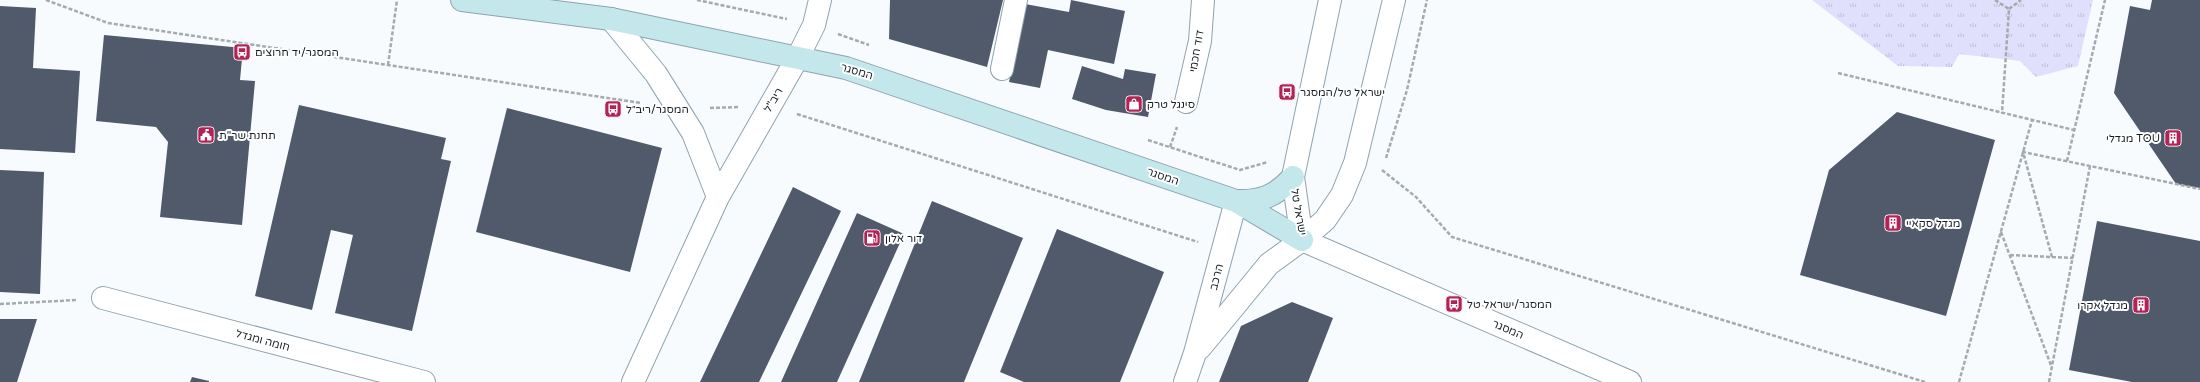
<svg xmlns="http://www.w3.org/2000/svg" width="2200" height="382" viewBox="0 0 2200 382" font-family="'Varela Round',Heebo,sans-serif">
	<defs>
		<pattern id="grass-tufts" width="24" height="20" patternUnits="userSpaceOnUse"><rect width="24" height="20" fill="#e0dffc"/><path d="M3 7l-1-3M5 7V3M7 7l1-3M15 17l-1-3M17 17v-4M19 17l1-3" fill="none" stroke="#bfbfd8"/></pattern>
	</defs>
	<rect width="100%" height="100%" fill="#f7fbfe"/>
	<path fill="url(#grass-tufts)" d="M1812 0H2093L2078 66 2036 77 2020 61 1959 54 1952 67 1898 66Z"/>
	<path fill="#515a6a" d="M890 0H1003L987 67 889 39Z
		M1071 0 1125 11 1114 64 1048 50 1040 88 1009 82 1025 4 1069 12Z
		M2152 0H2200V188L2176 184 2114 93 2130 6 2150 10Z
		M0 6 36 8 33 68 80 71 75 153 0 149Z
		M104 35 243 48 240 80 255 81 242 225 160 217 168 142 156 127 96 121Z
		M1082 66 1123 79 1125 69 1156 74 1148 117 1106 110 1072 99Z
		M299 105 446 138 441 159 451 161 412 331 335 313 353 235 331 230 312 310 255 296Z
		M507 108 662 148 630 272 476 232Z
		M1897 112 1995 140 1946 316 1800 275 1829 170Z
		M0 170 44 172 40 294 0 292Z
		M793 187 841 211 759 382H700Z
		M932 201 1023 238 964 382H859Z
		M857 213 904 234 837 382H781Z
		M2097 221 2200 241V382H2132L2069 370Z
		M1057 229 1164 272 1120 382H1024L1000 372Z
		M1292 302 1333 318 1308 382H1219L1241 326Z
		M0 319H37L17 382H0Z
		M192 377 209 381V382H190Z"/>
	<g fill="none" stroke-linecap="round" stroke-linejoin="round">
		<defs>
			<path id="minor" d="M611 19 656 74 693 133 718 197
				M1002 69 1016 0
				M1186 102 1200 41 1203 0
				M103 298 424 382
				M1200 348 1269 264 1302 240
				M633 382 718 197 798 57 814 25 820 0
				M1185 382 1195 353 1236 201"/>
			<path id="tertiary" d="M1302 240 1630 382
				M1302 240 1325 220 1342 195 1355 163 1394 0
				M1302 240 1293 177 1330 0"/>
			<path id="secondary" d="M462 0 611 19 846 68 1236 201 1302 240
				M1236 201C1261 202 1276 196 1293 177"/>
		</defs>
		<use href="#minor" stroke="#8fa3af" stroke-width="24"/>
		<use href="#tertiary" stroke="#8fa3af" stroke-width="24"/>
		<use href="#secondary" stroke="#8fa3af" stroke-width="24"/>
		<path stroke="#a5aaae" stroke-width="2.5" stroke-dasharray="4 2" stroke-linecap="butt" d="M46 0 108 23 641 103
			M697 0 787 19
			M1995 0 2009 9 2002 113
			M2009 9 2021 0
			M838 34 869 45
			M388 65 397 0
			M1838 73 2074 130
			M710 108 739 107
			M797 114 1198 242
			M1148 140 1240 170 1268 162
			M1170 147 1177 127
			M1386 158 1407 90 1427 0
			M2067 161 2105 0
			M1382 170 1416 197 1452 237 1925 382
			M2001 232 2052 368
			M2010 255 2073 258
			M2052 257 2023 152 2200 189
			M0 304 77 300
			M1959 382 2032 120
			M2049 382 2090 166"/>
		<use href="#minor" stroke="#fff" stroke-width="22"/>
		<use href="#tertiary" stroke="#fff" stroke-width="22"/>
		<use href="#secondary" stroke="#c4e7ec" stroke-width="22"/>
	</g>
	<defs>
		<symbol id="bus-square" viewBox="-11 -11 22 22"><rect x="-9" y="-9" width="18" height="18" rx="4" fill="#b12255" stroke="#fff"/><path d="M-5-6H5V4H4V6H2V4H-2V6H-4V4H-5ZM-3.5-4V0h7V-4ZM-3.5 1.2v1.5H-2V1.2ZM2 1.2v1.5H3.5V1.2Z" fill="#fff"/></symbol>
		<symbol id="shop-square" viewBox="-11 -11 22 22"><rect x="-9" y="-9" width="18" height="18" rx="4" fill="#b12255" stroke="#fff"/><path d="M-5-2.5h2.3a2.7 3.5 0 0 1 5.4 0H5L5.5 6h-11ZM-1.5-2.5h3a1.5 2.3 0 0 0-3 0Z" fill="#fff"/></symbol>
		<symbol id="civic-square" viewBox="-11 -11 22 22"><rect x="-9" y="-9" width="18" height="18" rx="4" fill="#b12255" stroke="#fff"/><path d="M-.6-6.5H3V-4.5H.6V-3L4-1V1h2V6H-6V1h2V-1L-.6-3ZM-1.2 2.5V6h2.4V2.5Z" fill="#fff"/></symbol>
		<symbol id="building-square" viewBox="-11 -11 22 22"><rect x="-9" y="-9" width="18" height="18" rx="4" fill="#b12255" stroke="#fff"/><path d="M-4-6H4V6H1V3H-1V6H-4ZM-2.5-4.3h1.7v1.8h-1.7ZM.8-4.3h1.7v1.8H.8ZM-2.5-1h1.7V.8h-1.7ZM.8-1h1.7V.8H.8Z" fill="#fff"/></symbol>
		<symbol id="fuel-square" viewBox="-11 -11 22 22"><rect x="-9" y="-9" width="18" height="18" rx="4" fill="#b12255" stroke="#fff"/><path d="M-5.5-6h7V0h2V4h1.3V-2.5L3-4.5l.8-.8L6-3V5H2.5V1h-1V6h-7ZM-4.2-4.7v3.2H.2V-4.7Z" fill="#fff"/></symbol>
	</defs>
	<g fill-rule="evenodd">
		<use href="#bus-square" x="232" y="42" width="20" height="20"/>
		<use href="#bus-square" x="1277" y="82" width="20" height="20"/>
		<use href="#shop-square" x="1124" y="94" width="20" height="20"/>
		<use href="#bus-square" x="603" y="99" width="20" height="20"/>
		<use href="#civic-square" x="196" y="125" width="20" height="20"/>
		<use href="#building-square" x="2163" y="128" width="20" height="20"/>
		<use href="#building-square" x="1883" y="213" width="20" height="20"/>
		<use href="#fuel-square" x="862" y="228" width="20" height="20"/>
		<use href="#bus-square" x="1444" y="294" width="20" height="20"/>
		<use href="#building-square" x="2131" y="295" width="20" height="20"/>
	</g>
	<g text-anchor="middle" stroke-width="4" stroke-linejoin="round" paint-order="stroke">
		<g font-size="11" fill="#161d22" stroke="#fff">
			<text transform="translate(1196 51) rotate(-80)" y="4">דוד חכמי</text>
			<text transform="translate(857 71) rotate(16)" y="4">המסגר</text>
			<text transform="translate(773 100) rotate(-60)" y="4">ריב"ל</text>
			<text transform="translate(1163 176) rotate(19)" y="4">המסגר</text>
			<text transform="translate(1299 212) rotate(80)" y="4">ישראל טל</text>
			<text transform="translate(1216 277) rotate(-75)" y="4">הרכב</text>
			<text transform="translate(1508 329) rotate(23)" y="4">המסגר</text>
			<text transform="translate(263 340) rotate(15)" y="4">חומה ומגדל</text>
		</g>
		<g font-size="11" fill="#161d22" stroke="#fff" text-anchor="start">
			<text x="255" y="56">המסגר/יד חרוצים</text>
			<text x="1300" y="96">ישראל טל/המסגר</text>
			<text x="1147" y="108">סינגל טרק</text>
			<text x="626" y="113">המסגר/ריב״ל</text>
			<text x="219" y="139">תחנת שר"ת</text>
			<text x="2160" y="142" text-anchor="end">מגדלי TOU</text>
			<text x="1906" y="227">מגדל סקאיי</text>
			<text x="885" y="242">דור אלון</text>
			<text x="1467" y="308">המסגר/ישראל טל</text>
			<text x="2128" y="309" text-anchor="end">מגדל אקרו</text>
		</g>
	</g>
</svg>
